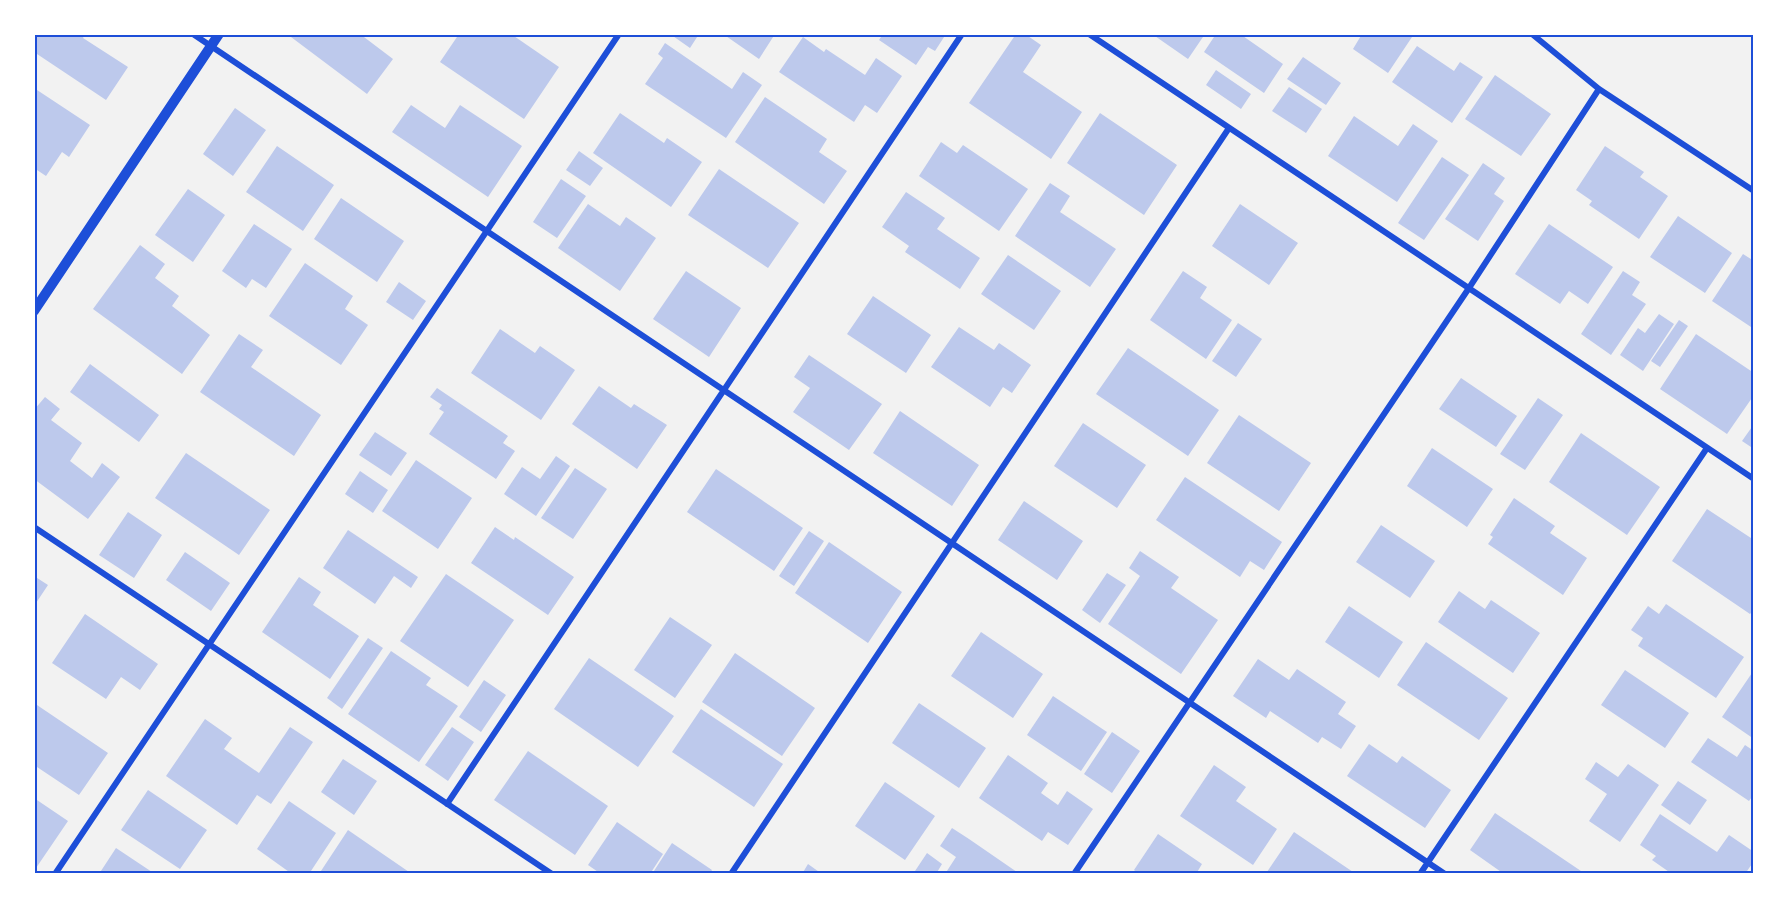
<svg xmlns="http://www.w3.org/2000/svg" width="1788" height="908" viewBox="0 0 1788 908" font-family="'Roboto Serif',serif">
	<rect width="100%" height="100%" fill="#f2f2f2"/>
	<path fill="#bdc9ec" d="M34 34H85L83 38 128 67 106 100 34 52Z
		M287 34H360L393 59 367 94Z
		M459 34H511L559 67 524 119 440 62Z
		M670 34H699L690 48Z
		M723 34H775L759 59Z
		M883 34H946L935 51 928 47 916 65 879 40Z
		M1016 34H1025L1041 45 1023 72 1082 112 1051 159 969 103Z
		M1152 34H1205L1188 59Z
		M1216 34H1240L1283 64 1264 93 1204 52Z
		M1362 34H1414L1388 73 1353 49Z
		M803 37 824 52 826 49 865 75 876 58 902 76 877 113 865 105 854 122 779 72Z
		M665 43 732 89 743 72 762 85 726 138 645 84 663 58 658 54Z
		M1417 46 1454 71 1460 62 1483 77 1452 123 1392 82Z
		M1303 57 1341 83 1326 105 1287 79Z
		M1216 70 1251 94 1241 109 1206 85Z
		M1495 75 1551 114 1521 156 1465 119Z
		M1289 87 1322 109 1306 133 1272 111Z
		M34 88 90 125 69 157 62 152 46 176 34 168Z
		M765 97 827 139 819 152 847 171 824 204 735 142Z
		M411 105 445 128 460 105 522 146 488 197 392 132Z
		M235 108 266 130 233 176 203 154Z
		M620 113 664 143 667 138 702 162 671 207 593 153Z
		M1100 113 1177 165 1144 215 1067 163Z
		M1354 116 1398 146 1413 124 1438 141 1397 202 1328 156Z
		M941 142 957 153 963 145 1028 189 999 231 919 176Z
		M277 146 334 185 303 231 246 192Z
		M1605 146 1644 172 1640 177 1668 196 1639 239 1589 205 1592 201 1576 190Z
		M579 151 603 168 590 186 566 170Z
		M1442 157 1469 175 1424 240 1398 223Z
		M1483 163 1505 178 1494 194 1504 201 1478 241 1445 219Z
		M719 169 799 223 768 268 688 215Z
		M561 179 586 196 557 238 533 222Z
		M1050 183 1070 196 1060 212 1116 249 1090 287 1015 236Z
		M188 189 225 215 193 262 155 235Z
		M906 192 945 218 937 229 980 258 960 289 905 252 909 246 882 227Z
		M341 198 404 241 377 282 314 239Z
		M588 204 620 226 626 217 656 238 620 291 558 248Z
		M1240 204 1298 243 1269 285 1212 246Z
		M1678 216 1732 253 1705 293 1650 257Z
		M254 224 292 249 266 288 252 279 246 288 222 271Z
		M1549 224 1613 267 1588 304 1569 291 1560 304 1515 274Z
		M140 245 165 264 155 278 179 296 172 306 210 335 182 374 93 309Z
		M1743 254 1754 261V329L1712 301Z
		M1008 255 1061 291 1034 330 981 294Z
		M305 263 353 296 345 309 368 325 341 365 269 316Z
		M686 271 741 308 709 357 653 319Z
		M1183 271 1207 287 1200 298 1232 320 1206 359 1150 320Z
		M1623 271 1640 282 1632 295 1646 304 1611 355 1581 334Z
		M399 282 426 301 413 320 386 302Z
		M873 296 931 335 906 373 847 334Z
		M1659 314 1674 324 1643 371 1620 355 1638 328 1645 333Z
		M1679 320 1688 326 1660 367 1651 361Z
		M1238 323 1262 339 1236 377 1212 361Z
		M959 327 994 350 999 343 1031 365 1012 393 1003 387 990 407 931 367Z
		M500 329 535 353 540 346 575 370 541 420 471 373Z
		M239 334 263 350 251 367 321 415 294 456 200 392Z
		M1696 334 1754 373V395L1727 434 1660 389Z
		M1128 348 1219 410 1188 456 1096 394Z
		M809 355 882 404 849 450 793 412 810 388 794 377Z
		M90 364 159 415 139 442 70 392Z
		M1461 378 1517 416 1496 447 1439 409Z
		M599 386 631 408 634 404 667 425 637 469 572 424Z
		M437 388 508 436 503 443 515 451 496 479 429 434 444 412 439 409 442 405 430 397Z
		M45 397 60 409 51 420 82 443 70 461 92 478 102 463 120 477 88 519 34 479V410Z
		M1538 398 1563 415 1525 470 1500 454Z
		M900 411 979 465 952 506 873 453Z
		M1239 415 1311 463 1279 511 1207 463Z
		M1083 423 1146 465 1117 508 1054 466Z
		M1754 424V449L1742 441Z
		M375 432 407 453 391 476 359 455Z
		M1581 433 1660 487 1627 535 1549 482Z
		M1432 448 1493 489 1467 527 1407 486Z
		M186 453 270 510 239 555 155 498Z
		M556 456 570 466 536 516 504 494 522 467 540 479Z
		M416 460 472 498 438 549 382 511Z
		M575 468 607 489 573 539 541 518Z
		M716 469 803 528 774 571 687 512Z
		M360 471 388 490 373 513 345 494Z
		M1185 477 1282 542 1264 570 1250 561 1240 577 1156 520Z
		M1514 498 1555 526 1550 533 1587 558 1563 595 1488 544 1493 537 1490 535Z
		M1024 501 1083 541 1057 580 998 540Z
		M1707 509 1754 540V610L1750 614 1672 561Z
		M128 512 162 535 134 578 99 555Z
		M1381 525 1435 561 1410 598 1356 562Z
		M495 527 514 540 515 537 574 577 548 615 471 563Z
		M348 530 418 577 411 588 394 576 375 604 323 568Z
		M809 531 824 541 794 586 779 576Z
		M829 542 902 592 868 643 795 593Z
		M1140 551 1179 577 1171 588 1218 620 1181 674 1108 624 1140 576 1129 568Z
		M185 552 230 583 211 611 166 580Z
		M1107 573 1126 585 1100 623 1082 610Z
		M446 574 514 620 468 687 400 641Z
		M34 576 48 585 34 606Z
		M299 577 321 592 313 605 359 636 330 679 262 632Z
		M1459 591 1485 609 1491 600 1540 633 1513 673 1438 622Z
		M1666 604 1744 657 1716 698 1638 646 1643 638 1631 630 1648 606 1659 614Z
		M1349 606 1403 642 1379 678 1325 642Z
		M85 614 158 664 140 690 121 677 106 699 52 663Z
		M670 617 712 645 675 698 634 670Z
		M981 632 1043 674 1013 718 951 676Z
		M368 638 383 648 342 709 327 698Z
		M1426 642 1508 698 1479 740 1397 685Z
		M391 651 431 678 426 685 458 706 419 762 348 714Z
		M735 653 815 708 782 756 702 702Z
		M589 658 674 716 638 767 554 709Z
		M1258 659 1289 680 1297 669 1346 702 1338 714 1356 726 1341 749 1322 737 1318 743 1270 711 1266 718 1233 696Z
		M1625 670 1689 713 1665 748 1601 705Z
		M1754 670V739L1722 717Z
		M484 680 506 695 481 732 459 717Z
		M1053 696 1107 732 1081 771 1027 735Z
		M34 703 108 753 79 795 34 765Z
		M919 703 986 748 959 788 892 743Z
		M701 709 783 764 754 807 672 752Z
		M205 719 232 738 224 749 259 773 290 727 313 742 271 804 257 795 237 825 166 776Z
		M452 727 474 742 448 781 425 765Z
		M1112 732 1140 751 1112 793 1084 774Z
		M1708 738 1737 757 1745 745 1754 751V794L1749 801 1691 762Z
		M1369 744 1397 763 1402 756 1451 790 1425 828 1347 776Z
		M528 751 608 806 575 855 494 800Z
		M1008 755 1048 783 1041 793 1058 805 1067 791 1093 809 1068 845 1048 832 1042 841 979 798Z
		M343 759 377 781 354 815 321 792Z
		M1596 762 1618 777 1628 764 1659 785 1620 842 1589 821 1607 794 1585 779Z
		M1214 765 1246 787 1236 801 1277 829 1253 865 1180 816Z
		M1678 781 1707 800 1690 825 1661 805Z
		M885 782 935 816 905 860 855 826Z
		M148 790 207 830 180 869 121 830Z
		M34 798 68 821 34 871Z
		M289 801 336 833 309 874H292L257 849Z
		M1495 813 1581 871 1580 874H1504L1470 850Z
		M1660 814 1717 852 1729 835 1754 852V861L1745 874H1672L1652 860 1656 856 1640 845Z
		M617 822 663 854 650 874H601L588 865Z
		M952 828 969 839 1020 874H945L956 857 940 846Z
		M348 830 377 850 412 874H319Z
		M1294 832 1356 874 1267 872Z
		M1158 834 1202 864 1196 874H1138L1134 870Z
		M672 843 712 870 710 874H652Z
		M116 848 152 872 151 874H99Z
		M927 853 942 864 936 874H913Z
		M808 864 822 874H802Z"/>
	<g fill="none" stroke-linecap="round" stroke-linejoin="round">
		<path stroke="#1d4ed8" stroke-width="6" d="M193 34 1445 874
			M1089 34 1754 479
			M1532 34 1599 89 1754 191
			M34 527 552 874
			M447 804 962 34
			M55 874 619 34
			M731 874 1229 128
			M1074 874 1469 288 1599 89
			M1420 874 1707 448"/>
		<path stroke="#1d4ed8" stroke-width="10" d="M34 311 219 34"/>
	</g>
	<rect width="1788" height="908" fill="none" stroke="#ffffff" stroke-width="72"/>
	<rect x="36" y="36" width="1716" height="836" fill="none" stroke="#1d4ed8" stroke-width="2"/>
</svg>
